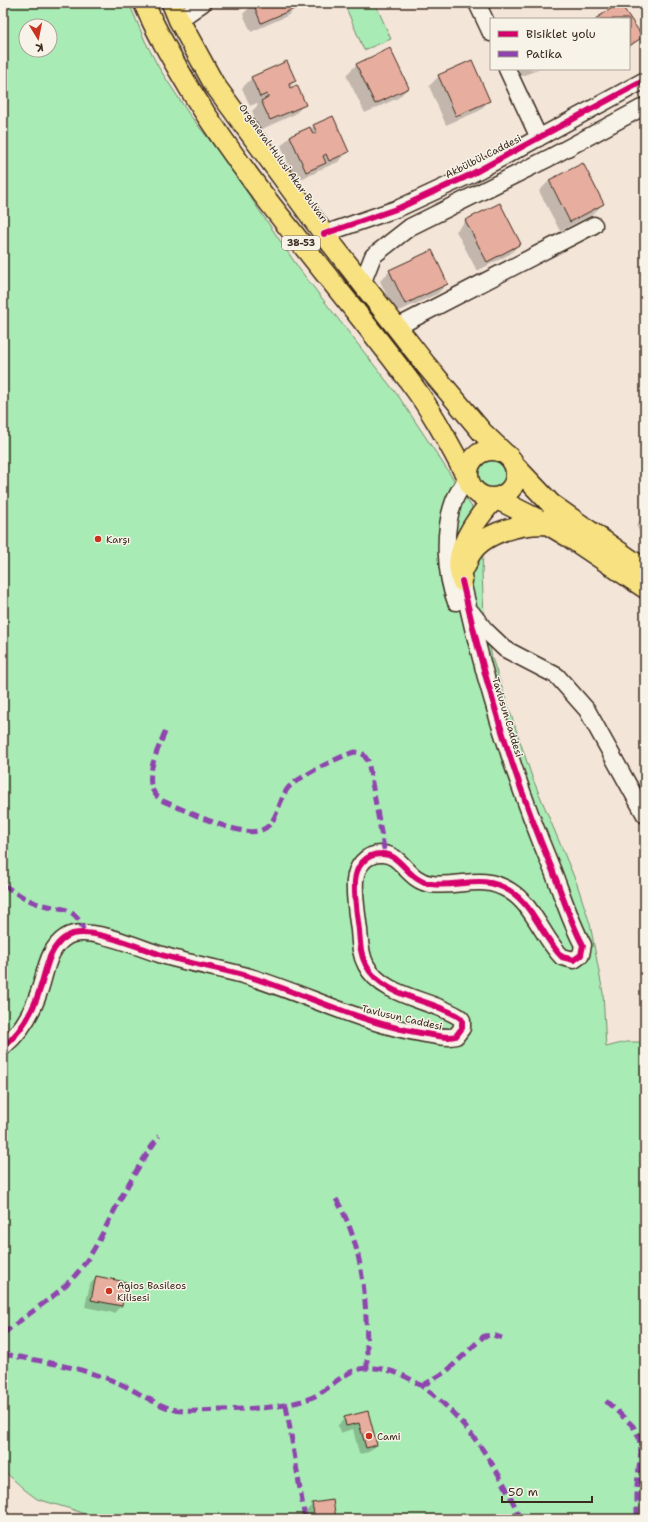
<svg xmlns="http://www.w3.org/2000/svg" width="648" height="1522" viewBox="0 0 648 1522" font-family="'Shantell Sans',sans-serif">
	<rect width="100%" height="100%" fill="#f4e5d9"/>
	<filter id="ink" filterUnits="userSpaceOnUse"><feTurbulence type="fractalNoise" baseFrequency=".025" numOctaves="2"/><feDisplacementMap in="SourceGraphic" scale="8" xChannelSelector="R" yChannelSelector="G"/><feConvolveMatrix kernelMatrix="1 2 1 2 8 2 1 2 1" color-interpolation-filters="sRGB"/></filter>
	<g filter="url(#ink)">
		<path fill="#a9ebb5" stroke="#728a6a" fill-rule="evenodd" d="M3 3H129L145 41 159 68 189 114 223 157 300 270 399 397 495 542 483 553 482 573 484 616 492 658 532 777 577 884 590 924 603 993 606 1047 626 1042H645V1519H97L71 1509 37 1499 25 1490 3 1470ZM26 26H50V50H26Z
			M344 3H375L391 39 364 50Z
			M471 475a20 20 0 1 1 40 0a20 20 0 1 1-40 0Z"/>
		<path fill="#0003" d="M239 3H295L297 7 287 16 251 32 243 14 249 8 248 6 241 9Z
			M620 4 641 37 629 48V19H597Z
			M389 49 408 88 398 98 365 113 346 75 356 65Z
			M510 69H540L514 79Z
			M439 76 489 101 479 111 446 125 429 86Z
			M252 78 295 81 289 87 305 104 295 114 260 130 252 111 258 105 257 103 250 106 242 88Z
			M314 126 348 152 338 162 319 170V169L315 173 296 181 281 146 290 136 310 130Z
			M583 164 603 204 593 214 560 231 539 191 549 181Z
			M466 221 520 244 510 254 477 271 456 231Z
			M390 271 447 284 437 294 395 313 380 281Z
			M645 516V542L636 525Z
			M97 1277 125 1283 121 1306 114 1313 85 1307 90 1284Z
			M368 1412 376 1445 369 1452 359 1454 353 1429 340 1433 338 1425 345 1418Z
			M313 1504 335 1519H307L306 1511Z"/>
		<path fill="#e7ae9f" stroke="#3b2a1e" d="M253 3H296L298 7 261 23Z
			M620 3 643 37 629 46V19H595Z
			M390 48 409 88 375 104 356 64Z
			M472 60 490 101 456 116 438 75Z
			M287 61 296 81 289 84 290 88 297 85 306 105 270 120 261 101 268 97 267 94 260 97 251 77Z
			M333 116 349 152 329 161 326 154 323 156 326 163 306 172 290 136 310 127 313 134 317 132 313 125Z
			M583 163 604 204 570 222 549 180Z
			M500 203 521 244 487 262 465 220Z
			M432 250 448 284 405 304 389 270Z
			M96 1276 126 1282 122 1306 91 1300Z
			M368 1411 377 1445 366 1448 359 1423 346 1426 344 1417Z
			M333 1500 336 1519H315L312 1503Z"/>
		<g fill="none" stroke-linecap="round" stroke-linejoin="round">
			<defs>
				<path id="minor" d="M477 3 491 33
					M179 20 203 3
					M507 69 539 138
					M324 234 399 208 470 175 645 80
					M362 284 373 256 410 227 549 158 645 106
					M397 327 594 225
					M456 602C445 574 443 530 454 501 457 493 463 485 467 477
					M471 612 485 630 505 649 557 676 587 710 645 815
					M3 1047C20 1033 32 1013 39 992 46 973 47 949 66 937 86 924 137 947 159 954 189 964 220 968 250 977 311 996 362 1024 426 1034 435 1035 446 1039 456 1036L462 1028V1020L459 1017C431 999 382 997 366 965 360 954 360 942 359 930 357 914 354 897 355 881 356 867 365 854 381 854 402 853 407 881 431 884 460 888 482 873 510 891 534 906 543 938 562 957L574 960 581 955 583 945C570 921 562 894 552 869 513 776 484 680 462 581"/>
				<path id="major" d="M144 3C157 34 174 62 191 91 256 196 340 287 413 386 434 414 450 446 467 477
					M172 3 179 20 214 84 324 234 426 365 482 432 504 453
					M468 474a24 24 0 1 1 48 0a24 24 0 1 1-48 0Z
					M516 467 551 504 645 570
					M466 565C473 534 517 524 545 524
					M462 581C461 575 459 568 459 563 462 538 479 516 495 498L547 524 569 537 645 588"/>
			</defs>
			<use href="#minor" stroke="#3b2a1e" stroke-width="19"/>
			<use href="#major" stroke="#3b2a1e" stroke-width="23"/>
			<use href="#minor" stroke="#f7f3e8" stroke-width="16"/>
			<use href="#major" stroke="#f8e181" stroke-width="20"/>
			<path stroke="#8e44ad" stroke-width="5" stroke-dasharray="10 5" stroke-linecap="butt" d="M165 732C157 752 138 787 163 801 185 810 237 836 258 831 278 827 277 802 288 788 297 778 341 755 355 752 358 752 361 753 363 754L368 761 385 854
				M3 885C14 891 24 899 36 903 59 911 74 902 84 932
				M336 1199C366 1249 367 1312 367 1369
				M3 1334C29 1312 61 1295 82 1267 98 1246 108 1221 121 1198 132 1177 145 1156 159 1136
				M3 1354C41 1361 80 1367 116 1382 137 1390 159 1409 183 1411 195 1412 209 1410 222 1410 253 1408 283 1409 313 1397 329 1390 341 1373 360 1369 429 1357 500 1464 520 1519
				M422 1386 447 1371 484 1336 493 1335 502 1338
				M606 1401 633 1426 639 1438 641 1451 637 1485V1519
				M286 1405 305 1519"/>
			<defs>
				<path id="cycleway" d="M324 234 399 208 470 175 645 80
					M3 1047C20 1033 32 1013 39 992 46 973 47 949 66 937 86 924 137 947 159 954 189 964 220 968 250 977 311 996 362 1024 426 1034 435 1035 446 1039 456 1036L462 1028V1020L459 1017C431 999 382 997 366 965 360 954 360 942 359 930 357 914 354 897 355 881 356 867 365 854 381 854 402 853 407 881 431 884 460 888 482 873 510 891 534 906 543 938 562 957L574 960 581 955 583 945C570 921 562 894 552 869 513 776 484 680 462 581"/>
			</defs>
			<use href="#cycleway" stroke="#f7f3e8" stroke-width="8"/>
			<use href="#cycleway" stroke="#d6006c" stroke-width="6"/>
		</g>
	</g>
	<g fill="#c8321e" stroke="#f7f3e8" stroke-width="1.5">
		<circle cx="98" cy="539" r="4"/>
		<circle cx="109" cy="1291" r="4"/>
		<circle cx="369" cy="1436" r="4"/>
	</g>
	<g text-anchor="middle" stroke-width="3" stroke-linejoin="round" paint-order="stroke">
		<rect fill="#f7f3e8" stroke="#73665b" stroke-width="1" x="282" y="236" width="38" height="14" rx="3"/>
		<g font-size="9" font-weight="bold" fill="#3b2a1e">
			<text x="301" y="246">38-53</text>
		</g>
		<g font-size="10" fill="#3b2a1e" stroke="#f7f3e8">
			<text transform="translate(483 156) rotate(-27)" y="4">Akbülbül Caddesi</text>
			<text transform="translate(284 163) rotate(54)" y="4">Orgeneral Hulusi Akar Bulvarı</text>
			<text transform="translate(508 717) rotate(73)" y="4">Tavlusun Caddesi</text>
			<text transform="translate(402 1017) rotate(13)" y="4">Tavlusun Caddesi</text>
		</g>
		<g font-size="10" fill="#3b2a1e" stroke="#f7f3e8" text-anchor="start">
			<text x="106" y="543">Karşı</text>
			<text x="117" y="1289">Agios Basileos<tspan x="117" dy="12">Kilisesi</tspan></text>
			<text x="377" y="1440">Cami</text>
		</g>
	</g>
	<rect width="648" height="1522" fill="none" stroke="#f7f3e8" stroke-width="16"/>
	<rect x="8" y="8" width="632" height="1506" fill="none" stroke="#3b2a1e" stroke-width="1.5" filter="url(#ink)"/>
	<rect x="490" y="18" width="140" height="52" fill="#f7f3e8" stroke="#aca397"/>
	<rect x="498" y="31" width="20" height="6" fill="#d6006c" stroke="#aca397"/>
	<text x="526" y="38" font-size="12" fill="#3b2a1e">Bisiklet yolu</text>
	<rect x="498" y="51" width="20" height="6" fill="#8e44ad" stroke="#aca397"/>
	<text x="526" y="58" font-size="12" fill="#3b2a1e">Patika</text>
	<g transform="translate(38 38) rotate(170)"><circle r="19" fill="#f7f3e8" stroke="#aca397"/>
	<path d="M0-3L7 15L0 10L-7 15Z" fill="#c8321e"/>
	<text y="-6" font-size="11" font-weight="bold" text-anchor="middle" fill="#3b2a1e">K</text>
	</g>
	<path d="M502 1496v6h90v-6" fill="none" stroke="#3b2a1e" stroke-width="2"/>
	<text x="508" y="1496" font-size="12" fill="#3b2a1e" stroke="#f7f3e8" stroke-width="3" paint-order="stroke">50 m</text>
</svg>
